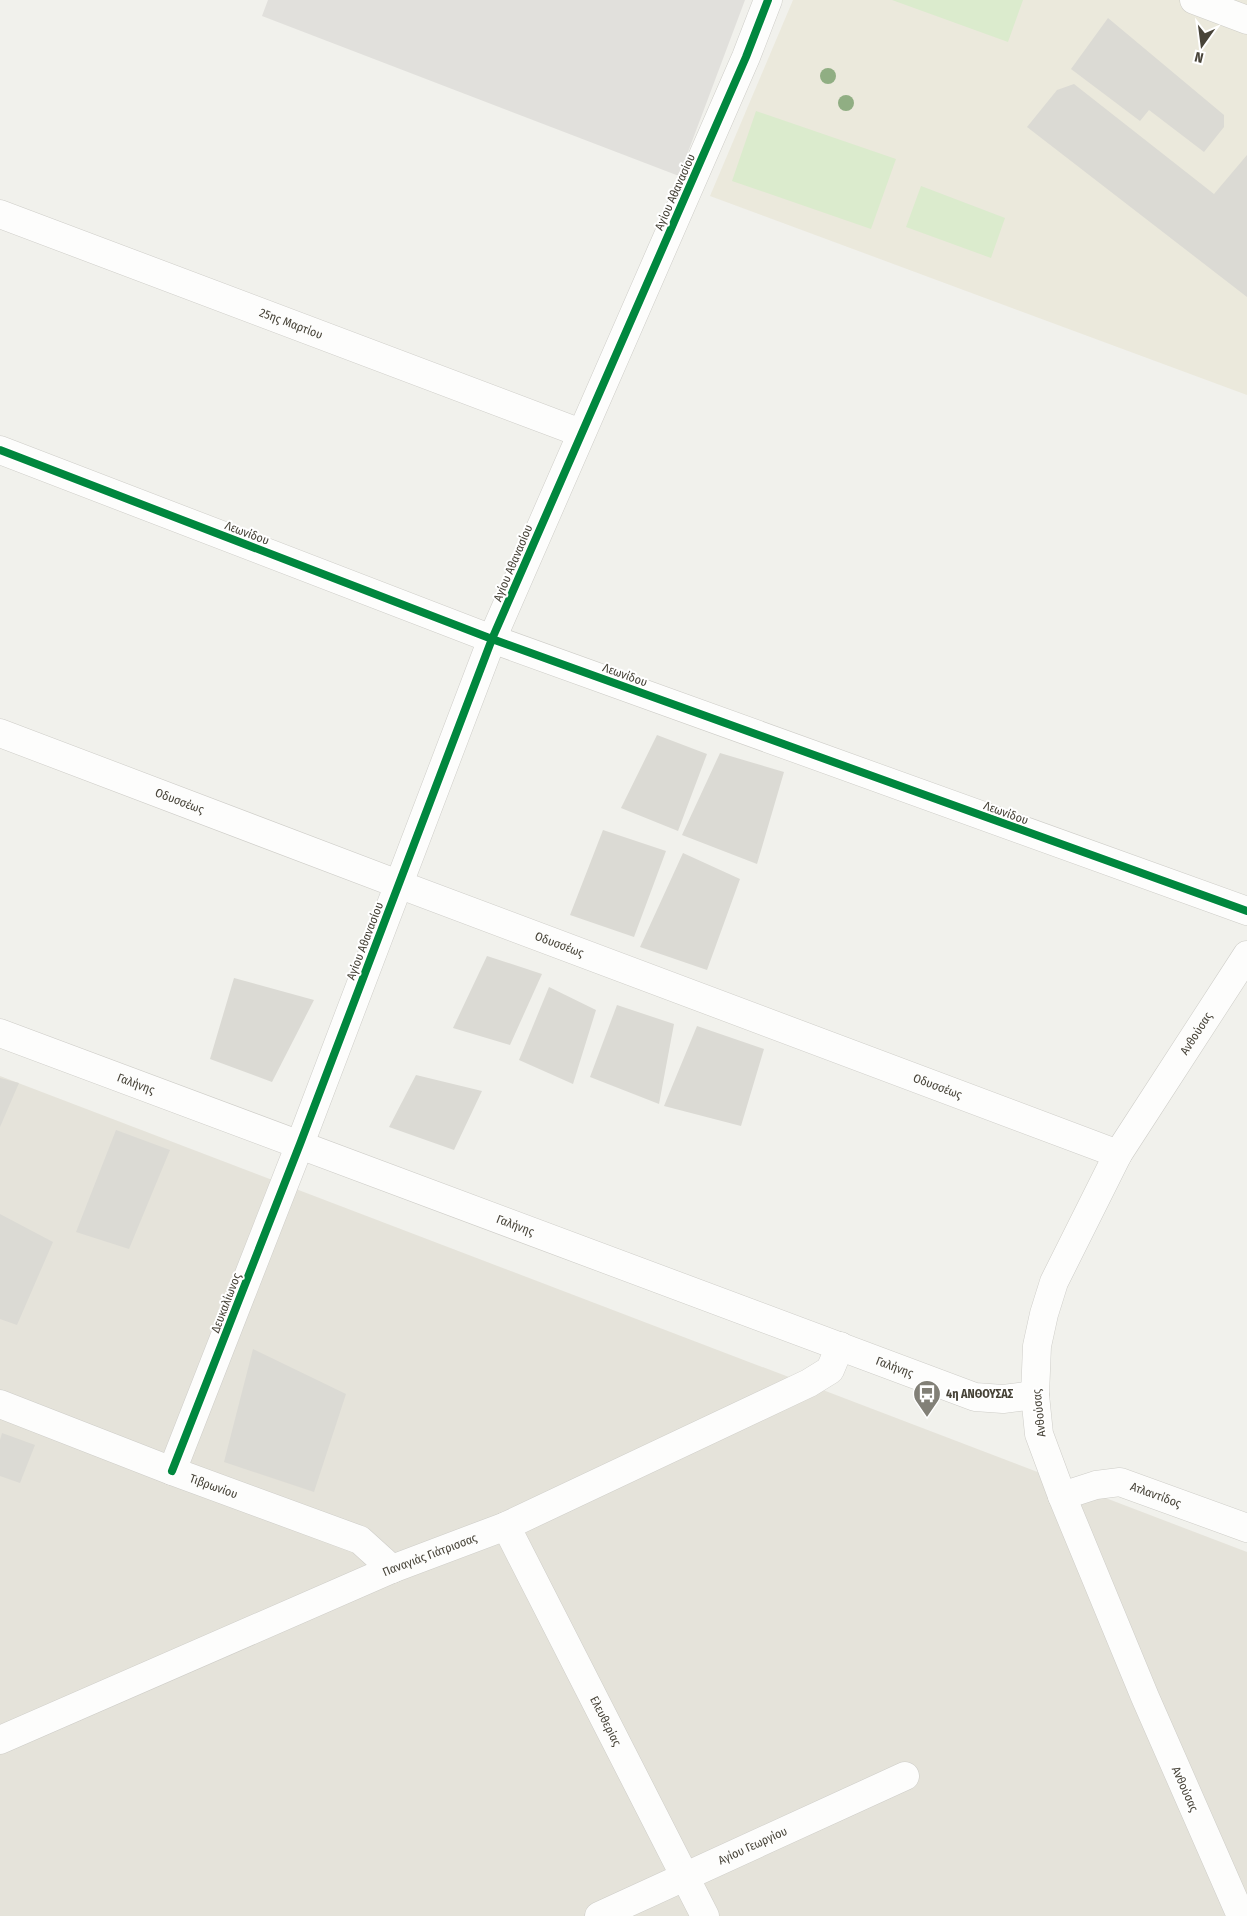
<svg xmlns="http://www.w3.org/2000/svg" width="1247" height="1916" viewBox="0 0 1247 1916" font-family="'Fira Sans Condensed',sans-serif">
	<rect width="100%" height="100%" fill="#f1f1ec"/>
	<path fill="#e5e3da" d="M0 1076 1247 1552V1916H0Z"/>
	<path fill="#ebe9dc" d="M793 0H1247V395L710 196Z"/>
	<path fill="#dbebcd" d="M892 0H1023L1008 42Z
		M756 111 896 159 871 229 732 181Z
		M921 186 1005 218 991 258 906 227Z"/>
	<path fill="#e1e0dc" d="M268 0H745L679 176 262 16Z"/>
	<path fill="#dbdad4" d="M1108 18 1224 115V127L1204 152 1149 110 1140 121 1071 69Z
		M1074 84 1214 194 1247 155V297L1027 127 1057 90Z
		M657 735 707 754 678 831 621 808Z
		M720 753 784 772 757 864 682 835Z
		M603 830 666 851 634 937 570 915Z
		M683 853 740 879 707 970 640 947Z
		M487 956 542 974 510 1045 453 1028Z
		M234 978 314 1000 272 1082 210 1059Z
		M549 987 596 1010 573 1084 519 1060Z
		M617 1005 674 1024 659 1104 590 1077Z
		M697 1026 764 1049 741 1126 664 1106Z
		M416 1075 482 1091 454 1150 389 1127Z
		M0 1078 19 1083 0 1127Z
		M116 1130 170 1150 129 1249 76 1232Z
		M0 1214 53 1242 17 1325 0 1319Z
		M253 1349 346 1394 314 1492 224 1462Z
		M2 1433 35 1445 20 1483 0 1476V1440Z"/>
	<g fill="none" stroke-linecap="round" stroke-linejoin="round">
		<defs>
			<g id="minor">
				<path d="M1194 0 1247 20"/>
				<path id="s1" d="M0 214 581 433"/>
				<path d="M0 450 492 639 1247 911"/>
				<path id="s2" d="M0 733 398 884 1118 1154"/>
				<path id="s3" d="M0 1033 975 1397 1003 1399 1035 1395"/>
				<path id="s4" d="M0 1404 172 1471 360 1540 392 1569"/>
				<path d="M172 1471 300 1144 492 639 746 57 768 0"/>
				<path id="s5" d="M1062 1496 1096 1485 1120 1482 1247 1528"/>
				<path id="s6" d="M506 1526 705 1916"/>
				<path id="s7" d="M0 1740 392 1569 506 1526 809 1383 830 1370 840 1346"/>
				<path id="s8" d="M599 1916 905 1776"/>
				<path id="s9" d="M1241 1916 1145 1697 1062 1496 1039 1434 1035 1395 1037 1346 1044 1314 1054 1282 1118 1154 1247 955"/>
			</g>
		</defs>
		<use href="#minor" stroke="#cecdc8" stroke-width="29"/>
		<use href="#minor" stroke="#fdfdfc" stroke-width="28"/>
		<defs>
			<path id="cycleway" d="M0 450 492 639 1247 911
				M172 1471 300 1144 492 639 746 57 768 0"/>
		</defs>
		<use href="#cycleway" stroke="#fff" stroke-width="11"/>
		<use href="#cycleway" stroke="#00873e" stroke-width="8"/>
	</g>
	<g fill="#90ae83">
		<circle cx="828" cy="76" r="8"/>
		<circle cx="846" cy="103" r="8"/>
	</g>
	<defs>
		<symbol id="bus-pin" viewBox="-11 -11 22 30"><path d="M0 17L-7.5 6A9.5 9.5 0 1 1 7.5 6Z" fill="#828077" stroke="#fff"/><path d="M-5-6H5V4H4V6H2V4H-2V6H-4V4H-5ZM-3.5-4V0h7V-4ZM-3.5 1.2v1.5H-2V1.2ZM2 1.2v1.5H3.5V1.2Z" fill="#fff"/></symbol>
	</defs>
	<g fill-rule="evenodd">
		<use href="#bus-pin" x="911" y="1378" width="32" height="43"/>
	</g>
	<g text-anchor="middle" stroke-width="4" stroke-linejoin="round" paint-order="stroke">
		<g font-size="12" fill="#474338" stroke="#fff">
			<text transform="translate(675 192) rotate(-66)" y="4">Αγίου Αθανασίου</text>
			<text dy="4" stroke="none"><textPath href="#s1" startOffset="311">25ης Μαρτίου</textPath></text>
			<text transform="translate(247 533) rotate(21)" y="4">Λεωνίδου</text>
			<text transform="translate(513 563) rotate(-67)" y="4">Αγίου Αθανασίου</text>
			<text transform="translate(625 675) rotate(20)" y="4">Λεωνίδου</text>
			<text dy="4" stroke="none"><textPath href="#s2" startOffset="192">Οδυσσέως</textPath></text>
			<text transform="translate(1006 813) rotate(20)" y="4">Λεωνίδου</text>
			<text transform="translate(365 941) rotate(-69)" y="4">Αγίου Αθανασίου</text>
			<text dy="4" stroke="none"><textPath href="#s2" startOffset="598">Οδυσσέως</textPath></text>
			<text dy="4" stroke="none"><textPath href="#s9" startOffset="964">Ανθούσας</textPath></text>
			<text dy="4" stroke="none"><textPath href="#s3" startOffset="145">Γαλήνης</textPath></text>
			<text dy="4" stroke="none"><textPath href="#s2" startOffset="1002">Οδυσσέως</textPath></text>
			<text dy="4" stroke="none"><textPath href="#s3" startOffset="550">Γαλήνης</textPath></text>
			<text transform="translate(226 1303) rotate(-69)" y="4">Δευκαλίωνος</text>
			<text dy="4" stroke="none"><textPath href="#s3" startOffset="955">Γαλήνης</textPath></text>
			<text transform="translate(1039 1413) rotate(-96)" y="4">Ανθούσας</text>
			<text dy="4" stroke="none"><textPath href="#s4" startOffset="229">Τιβρωνίου</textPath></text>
			<text dy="4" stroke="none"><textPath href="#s5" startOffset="98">Ατλαντίδος</textPath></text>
			<text dy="4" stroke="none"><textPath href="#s7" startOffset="468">Παναγιάς Γιάτρισσας</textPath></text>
			<text dy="4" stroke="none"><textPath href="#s6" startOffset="219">Ελευθερίας</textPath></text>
			<text transform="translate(1185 1789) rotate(66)" y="4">Ανθούσας</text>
			<text dy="4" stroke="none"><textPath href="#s8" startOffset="169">Αγίου Γεωργίου</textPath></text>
		</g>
		<g font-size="12" font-weight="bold" fill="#474338" stroke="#fff" text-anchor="start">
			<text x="946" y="1398">4η ΑΝΘΟΥΣΑΣ</text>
		</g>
	</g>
	<g transform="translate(1202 45) rotate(194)" stroke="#ffffff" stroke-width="4" paint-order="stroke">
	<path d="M0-4L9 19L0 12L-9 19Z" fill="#474338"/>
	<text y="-8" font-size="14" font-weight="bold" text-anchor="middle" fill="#474338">N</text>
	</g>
</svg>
